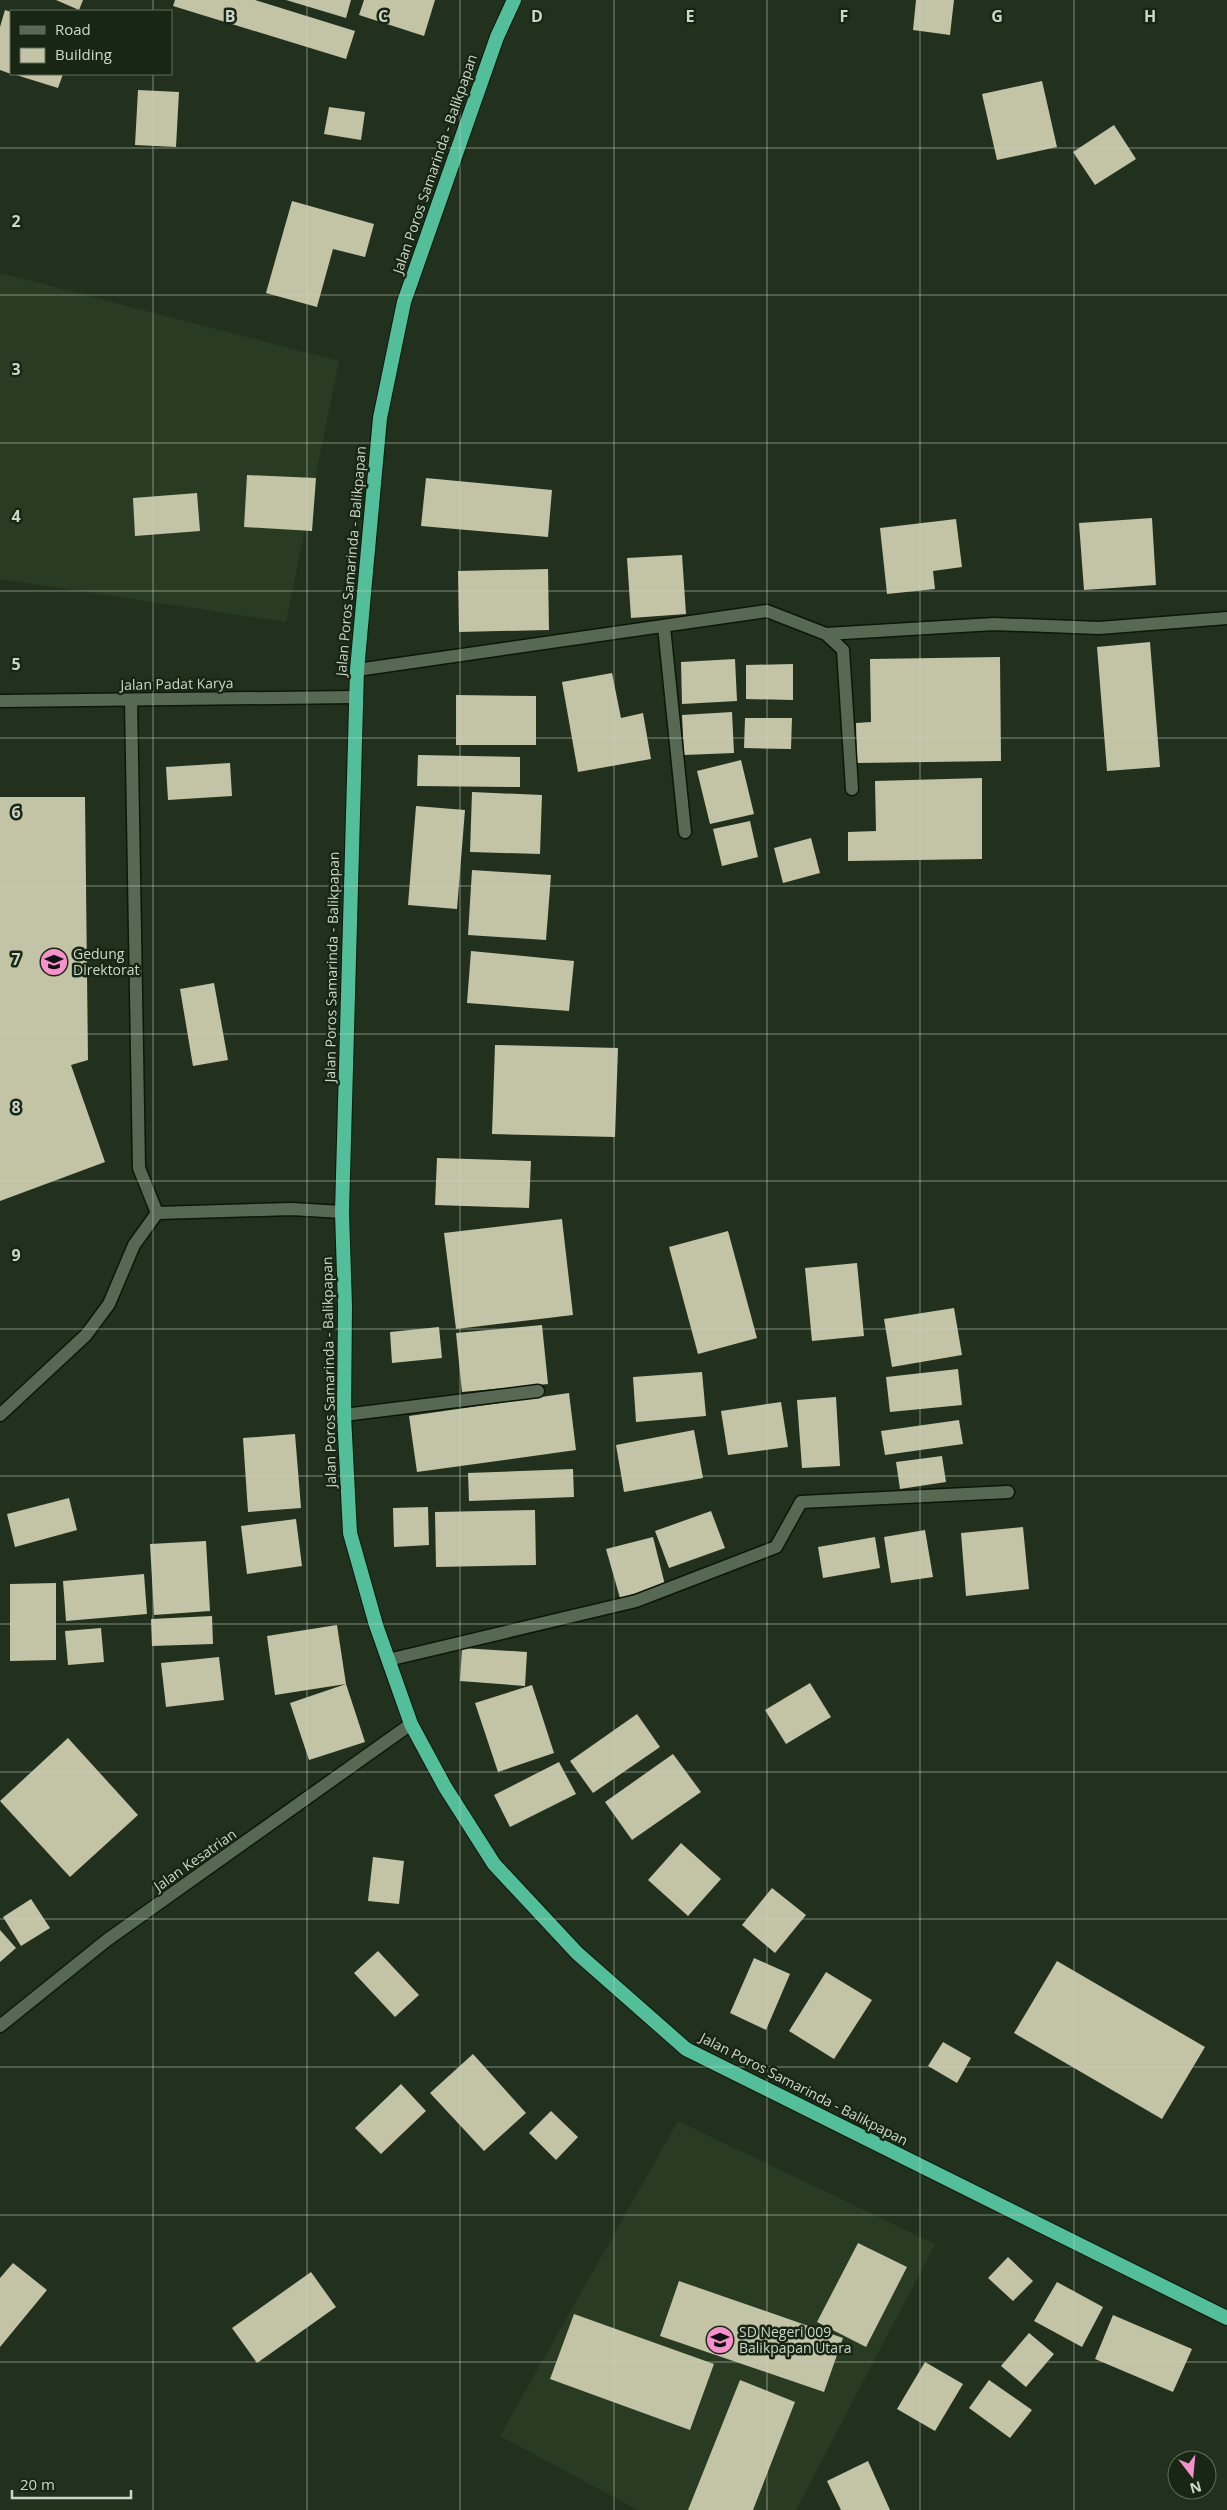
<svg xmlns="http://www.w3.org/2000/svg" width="1227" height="2510" viewBox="0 0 1227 2510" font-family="'Open Sans',sans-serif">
	<rect width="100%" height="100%" fill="#22311d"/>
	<path fill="#293c23" d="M0 273 339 361 286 622 0 579Z
		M678 2121 935 2244 796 2510H638L500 2436Z"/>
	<path fill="#c3c3a6" d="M56 0H83L79 10Z
		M175 0H255L355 31 346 59 173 6Z
		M286 0H351L346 18Z
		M364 0H435L424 36 359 15Z
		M916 0H954L950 35 913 30Z
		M5 10 11 12V74L0 70V27Z
		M13 74H63L58 88Z
		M1042 81 1057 147 997 160 982 94Z
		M138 90 179 92 176 147 135 145Z
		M329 107 365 112 361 140 324 134Z
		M1114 125 1136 159 1095 185 1073 152Z
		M292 201 374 224 365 257 333 249 317 307 266 293Z
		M247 475 316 478 312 531 244 527Z
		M426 478 552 490 548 537 421 526Z
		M197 493 200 531 135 536 133 498Z
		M1152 518 1156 585 1084 590 1079 523Z
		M956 519 962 567 933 571 935 589 887 594 880 528Z
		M682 555 686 614 631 618 627 558Z
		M548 569 549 630 459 632 458 571Z
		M1150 642 1160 767 1107 771 1097 647Z
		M1000 657 1001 761 857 763 856 723 871 722 870 659Z
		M735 659 737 701 682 704 681 662Z
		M793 664V700L746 699V665Z
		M612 673 621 718 643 713 651 759 578 772 562 682Z
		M456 695 536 696V745H456Z
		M732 712 734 753 684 755 682 715Z
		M745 718H792L791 749 744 748Z
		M418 755 520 757V787L417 786Z
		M741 760 754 814 710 824 697 771Z
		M230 763 232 796 168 800 166 767Z
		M982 778V859L848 861V832L876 831 875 781Z
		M472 792 542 795 540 854 470 852Z
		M0 797H85L88 1060 71 1065 105 1162 0 1201Z
		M416 806 465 810 457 909 408 905Z
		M750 821 758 857 722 866 713 829Z
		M811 838 820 873 783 883 774 848Z
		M472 870 551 875 546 940 468 935Z
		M471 951 574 961 569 1011 467 1003Z
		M214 983 228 1060 193 1066 180 989Z
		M495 1045 618 1048 615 1137 492 1134Z
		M437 1158 531 1161 529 1208 435 1205Z
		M562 1219 573 1315 456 1329 444 1233Z
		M728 1231 757 1338 698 1354 669 1247Z
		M857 1263 864 1336 812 1341 805 1268Z
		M954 1308 962 1355 892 1367 884 1319Z
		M542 1325 548 1384 462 1392 456 1333Z
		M439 1327 442 1358 392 1363 390 1332Z
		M958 1369 962 1405 890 1412 886 1377Z
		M702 1372 706 1416 636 1422 633 1377Z
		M569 1393 576 1450 417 1472 409 1416Z
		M836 1397 840 1466 802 1468 797 1400Z
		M781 1402 788 1447 728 1455 721 1411Z
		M959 1420 963 1444 885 1455 881 1431Z
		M694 1430 703 1478 624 1492 616 1445Z
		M295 1434 301 1508 248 1512 243 1438Z
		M942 1456 946 1482 900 1489 896 1462Z
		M573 1469 574 1497 469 1501 468 1473Z
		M69 1498 77 1530 15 1547 7 1514Z
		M428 1507 429 1545 394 1547 393 1508Z
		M535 1510 536 1565 436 1567 435 1512Z
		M711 1511 725 1548 669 1568 655 1531Z
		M296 1519 302 1566 247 1574 241 1526Z
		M1023 1527 1029 1589 966 1596 961 1533Z
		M925 1530 933 1577 891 1583 884 1537Z
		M653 1537 665 1585 620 1598 606 1549Z
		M875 1537 880 1568 823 1578 818 1547Z
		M206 1541 210 1611 154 1615 150 1544Z
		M144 1574 147 1614 66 1621 63 1581Z
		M56 1583V1660L10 1661V1584Z
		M212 1616 213 1644 152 1646 151 1619Z
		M337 1625 346 1684 275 1695 267 1636Z
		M101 1628 104 1662 68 1665 65 1631Z
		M462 1648 527 1652 525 1686 460 1681Z
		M219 1657 224 1700 166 1707 161 1663Z
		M810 1683 831 1717 786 1744 765 1710Z
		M346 1684 365 1742 309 1760 290 1703Z
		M532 1685 554 1753 498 1772 475 1703Z
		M637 1714 660 1747 593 1793 570 1761Z
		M68 1738 138 1815 70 1877 0 1801Z
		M673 1754 701 1792 632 1840 605 1802Z
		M559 1762 576 1794 510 1827 494 1795Z
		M681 1843 721 1879 688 1916 648 1880Z
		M373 1857 404 1861 399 1904 368 1901Z
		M772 1888 806 1915 775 1953 742 1925Z
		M31 1899 50 1928 21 1946 3 1917Z
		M0 1930 16 1948 0 1962Z
		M378 1951 419 1995 395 2017 354 1973Z
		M754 1958 790 1974 766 2030 730 2013Z
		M1057 1961 1205 2047 1162 2119 1014 2033Z
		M826 1972 872 2000 834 2059 789 2031Z
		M943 2042 971 2058 957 2083 928 2066Z
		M473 2054 526 2113 484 2151 430 2093Z
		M401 2084 426 2111 381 2154 355 2128Z
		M551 2111 578 2137 556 2160 529 2133Z
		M858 2243 907 2267 866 2347 817 2322Z
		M1008 2257 1033 2281 1013 2301 988 2278Z
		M13 2263 47 2290 0 2347V2278Z
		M311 2272 336 2307 257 2363 232 2328Z
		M679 2281 843 2338 824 2392 660 2336Z
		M1057 2282 1103 2307 1082 2347 1034 2321Z
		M574 2314 714 2364 690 2430 550 2379Z
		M1113 2315 1192 2349 1173 2392 1095 2359Z
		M1029 2333 1054 2354 1026 2387 1001 2366Z
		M925 2362 963 2384 935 2431 897 2409Z
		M740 2380 795 2402 753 2510H688Z
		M989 2380 1032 2410 1010 2438 969 2408Z
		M868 2461 890 2510H841L827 2481Z"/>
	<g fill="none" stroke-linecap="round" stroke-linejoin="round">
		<defs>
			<path id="service" d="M131 700 139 1168 157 1213
				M388 1660 636 1601 776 1547 801 1502 1008 1492"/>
			<path id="minor" d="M664 627 685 832
				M826 634 994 624 1099 628 1227 618
				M357 670 767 611 826 634 843 650 852 789
				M0 701 355 697
				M0 1415 86 1335 109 1304 134 1245 157 1213 292 1209 342 1212
				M344 1415 538 1391
				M0 2026 107 1940 411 1724"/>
			<path id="trunk" d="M514 0 497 37 404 302 380 418 357 670 342 1212 345 1306 344 1415 350 1533 376 1625 411 1724 445 1787 494 1864 577 1953 686 2049 1227 2318"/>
		</defs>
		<use href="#service" stroke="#0b1807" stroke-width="15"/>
		<use href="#minor" stroke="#0b1807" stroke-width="15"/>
		<use href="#trunk" stroke="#0b1807" stroke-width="16"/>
		<use href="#service" stroke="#586953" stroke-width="12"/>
		<use href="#minor" stroke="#586953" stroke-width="12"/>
		<use href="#trunk" stroke="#52be9a" stroke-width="14"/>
	</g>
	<path fill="none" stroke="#cdd6ca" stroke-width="1" stroke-opacity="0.55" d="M153 0V11M307 0V2510M460 0V2510M614 0V2510M767 0V2510M920 0V2510M1074 0V2510M153 74V2510M0 148H1227M0 295H1227M0 443H1227M0 591H1227M0 738H1227M0 886H1227M0 1034H1227M0 1181H1227M0 1329H1227M0 1476H1227M0 1624H1227M0 1772H1227M0 1919H1227M0 2067H1227M0 2215H1227M0 2362H1227"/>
	<defs>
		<symbol id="university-disc" viewBox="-11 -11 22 22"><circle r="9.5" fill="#f890cc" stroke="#182714"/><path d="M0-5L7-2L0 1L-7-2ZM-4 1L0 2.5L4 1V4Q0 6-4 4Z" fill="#111"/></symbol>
		<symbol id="school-disc" viewBox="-11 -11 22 22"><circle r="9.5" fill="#f890cc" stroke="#182714"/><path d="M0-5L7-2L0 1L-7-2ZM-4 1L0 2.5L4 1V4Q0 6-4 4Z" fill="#111"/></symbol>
	</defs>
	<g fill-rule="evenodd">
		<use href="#university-disc" x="38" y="946" width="32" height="32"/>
		<use href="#school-disc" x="704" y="2324" width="32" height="32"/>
	</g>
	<g text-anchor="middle" stroke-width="5" stroke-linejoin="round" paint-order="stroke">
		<g font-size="14" fill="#cdd6ca" stroke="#182714">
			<text transform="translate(435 164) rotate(-71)" y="5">Jalan Poros Samarinda - Balikpapan</text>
			<text transform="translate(351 561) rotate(-85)" y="5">Jalan Poros Samarinda - Balikpapan</text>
			<text transform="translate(177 684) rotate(-1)" y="5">Jalan Padat Karya</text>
			<text transform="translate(332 967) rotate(-89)" y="5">Jalan Poros Samarinda - Balikpapan</text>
			<text transform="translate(329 1372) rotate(-91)" y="5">Jalan Poros Samarinda - Balikpapan</text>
			<text transform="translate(195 1860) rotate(-35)" y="5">Jalan Kesatrian</text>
			<text transform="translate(804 2089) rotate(27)" y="5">Jalan Poros Samarinda - Balikpapan</text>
		</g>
		<g font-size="14" fill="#cdd6ca" stroke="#182714" text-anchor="start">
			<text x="73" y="959">Gedung<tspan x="73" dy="16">Direktorat</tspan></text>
			<text x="739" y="2337">SD Negeri 009<tspan x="739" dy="16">Balikpapan Utara</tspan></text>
		</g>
	</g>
	<g font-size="16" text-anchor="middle" font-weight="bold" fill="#cdd6ca" stroke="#182714" stroke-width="5" stroke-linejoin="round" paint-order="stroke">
		<text x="230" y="22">B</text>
		<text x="383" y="22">C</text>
		<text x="537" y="22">D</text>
		<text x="690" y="22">E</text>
		<text x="844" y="22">F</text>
		<text x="997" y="22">G</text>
		<text x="1150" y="22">H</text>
		<text x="16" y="227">2</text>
		<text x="16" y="375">3</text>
		<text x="16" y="522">4</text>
		<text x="16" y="670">5</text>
		<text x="16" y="818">6</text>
		<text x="16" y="965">7</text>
		<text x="16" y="1113">8</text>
		<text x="16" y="1261">9</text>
	</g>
	<rect x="10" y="10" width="162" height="65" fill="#182714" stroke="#606d5d"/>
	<rect x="20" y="26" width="25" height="8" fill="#586953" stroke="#606d5d"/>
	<text x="55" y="35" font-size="15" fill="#cdd6ca">Road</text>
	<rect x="20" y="48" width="25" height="15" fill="#c3c3a6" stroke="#606d5d"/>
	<text x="55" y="60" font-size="15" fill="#cdd6ca">Building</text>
	<g transform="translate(1192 2475) rotate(164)"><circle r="24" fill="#182714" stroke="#606d5d"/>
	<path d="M0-4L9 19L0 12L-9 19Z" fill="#f890cc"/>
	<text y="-8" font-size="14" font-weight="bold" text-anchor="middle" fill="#cdd6ca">N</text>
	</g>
	<path d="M12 2490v8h119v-8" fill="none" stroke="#cdd6ca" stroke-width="2.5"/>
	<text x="20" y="2490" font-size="15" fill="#cdd6ca" stroke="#182714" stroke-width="4" paint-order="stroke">20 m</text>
</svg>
